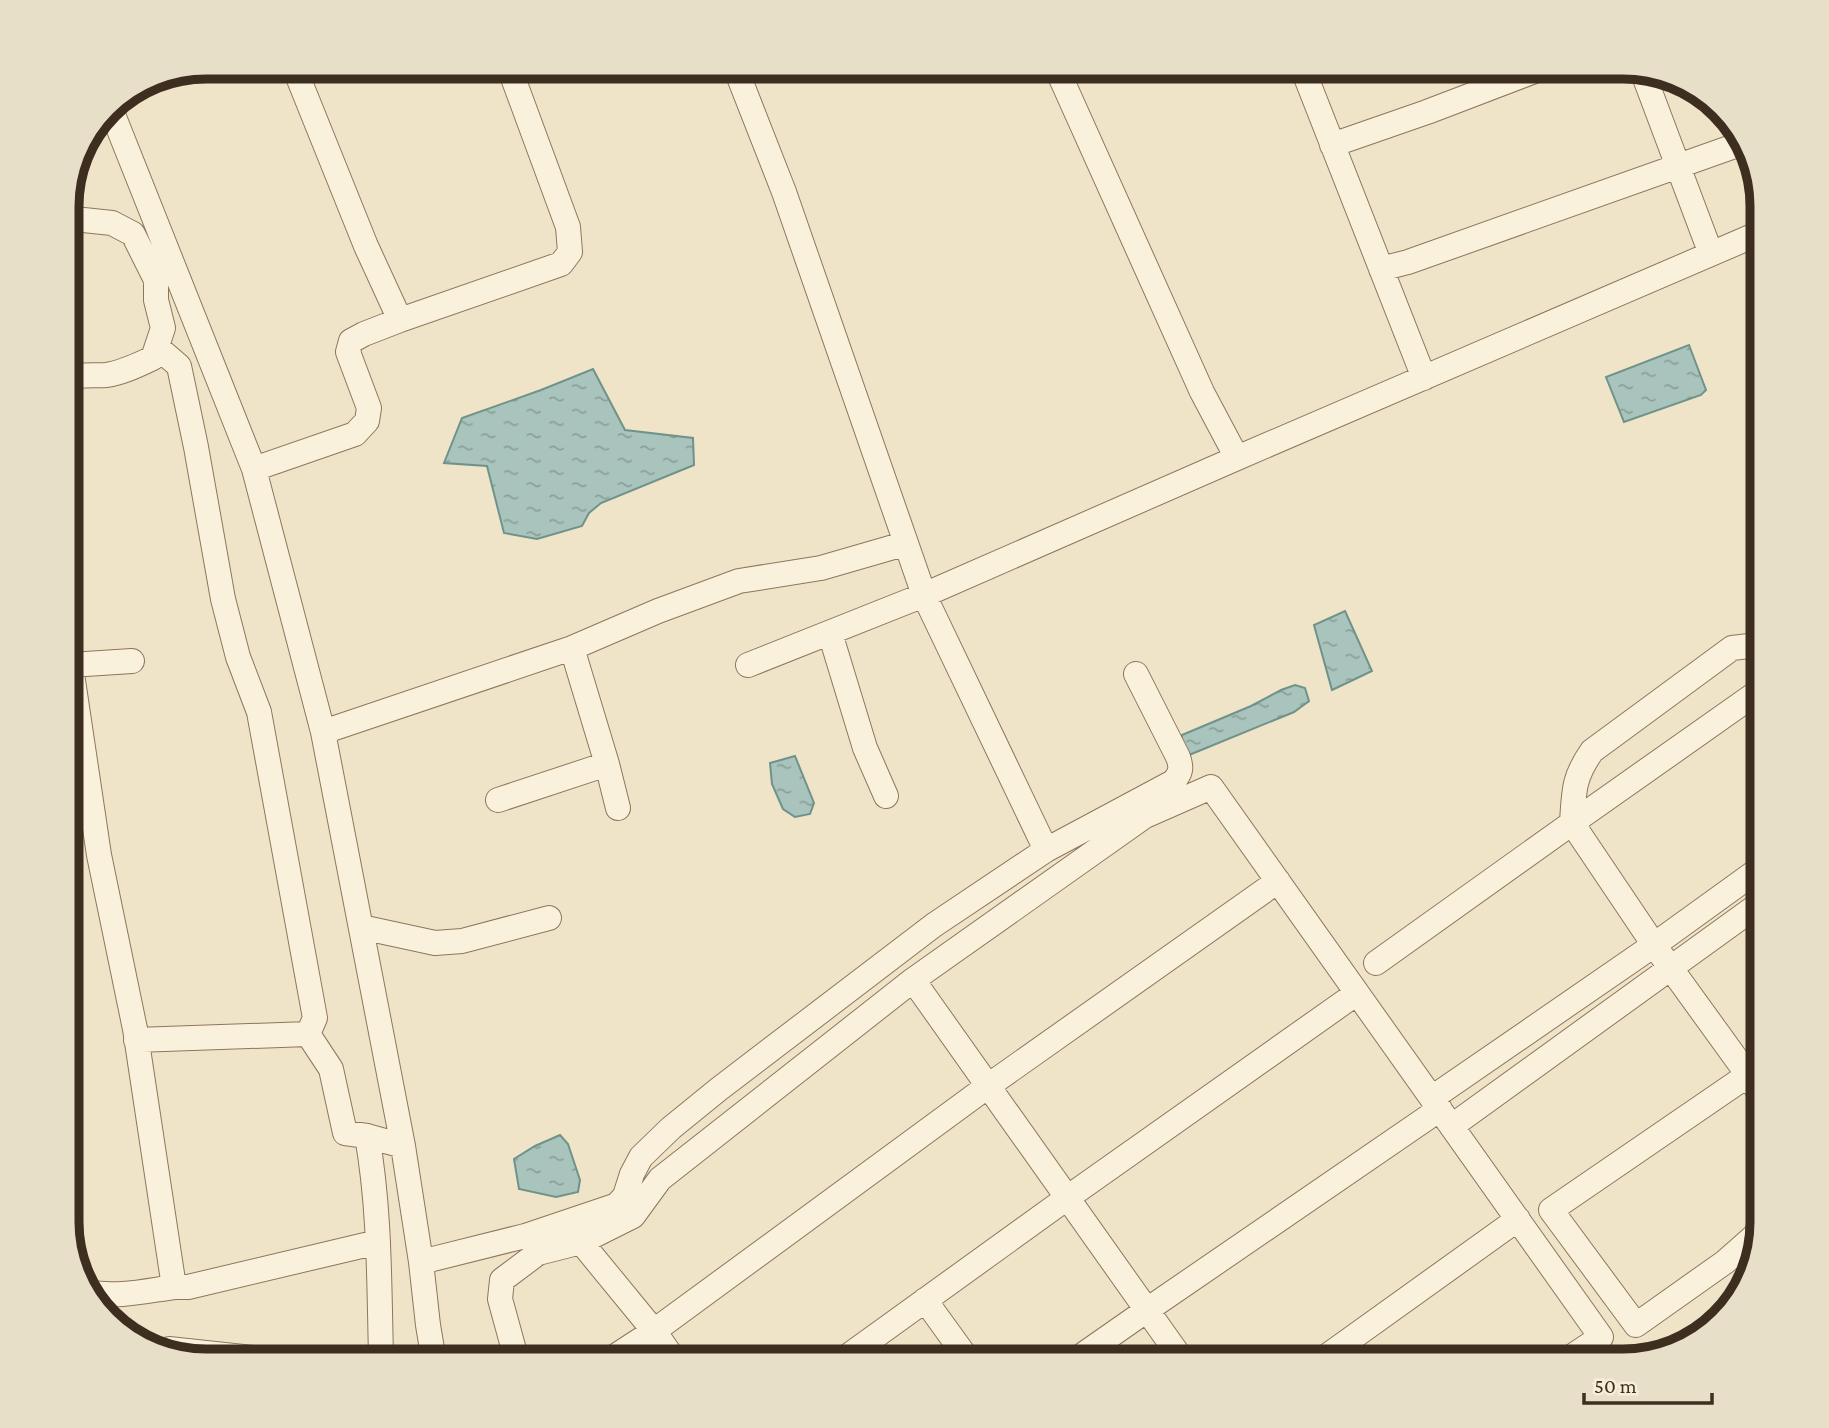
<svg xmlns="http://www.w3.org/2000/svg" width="1829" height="1428" viewBox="0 0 1829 1428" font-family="'Crimson Pro',serif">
	<defs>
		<pattern id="water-ripples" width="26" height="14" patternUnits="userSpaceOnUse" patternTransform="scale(1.75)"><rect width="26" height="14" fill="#a9c4bc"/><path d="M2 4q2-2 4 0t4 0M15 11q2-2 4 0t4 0" fill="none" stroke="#8ba098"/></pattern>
	</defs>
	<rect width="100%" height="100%" fill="#f0e4c8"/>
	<path fill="url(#water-ripples)" stroke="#6f938a" stroke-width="2" d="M1689 345 1706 390 1701 395 1624 422 1606 377Z
		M593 369 625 430 693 438 694 465 601 503 589 513 582 526 537 539 504 533 487 466 444 463 462 418 541 390Z
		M1345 611 1372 671 1332 690 1314 625Z
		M1295 685 1305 688 1309 701 1294 712 1189 755 1181 749 1182 735 1251 706 1281 690Z
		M795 756 814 803 810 814 795 817 783 809 772 784 770 763Z
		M560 1135 568 1144 580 1180 578 1192 556 1197 519 1189 514 1159 535 1146Z"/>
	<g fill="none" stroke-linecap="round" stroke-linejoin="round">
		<defs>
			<path id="minor" d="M294 67 366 246 400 320
				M735 67 784 192 924 595 1237 458 1762 232
				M1056 67 1202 392 1237 458
				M1302 67 1424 378
				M1643 73 1711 254
				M110 107 254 469 323 732 403 1146 421 1262 428 1325 434 1361
				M1332 145 1427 112 1545 67
				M1381 269 1408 262 1746 142
				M67 378C79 374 93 376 106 375 122 373 138 365 153 358L163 328 156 300V280L133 234 112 223 74 219 67 213
				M254 469 355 434 367 421 369 408 348 352 351 341 364 334 400 320 561 264 570 252 568 227 509 67
				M830 633 865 748 886 796
				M67 640 99 855 135 1029 174 1287H188L378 1242
				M572 648 607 764 618 808
				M70 665 132 661
				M748 665 924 595 1046 850
				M323 732 572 648 658 611 739 581 821 568 897 546 904 541
				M498 800 607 764
				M67 811 91 806
				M1572 823C1574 791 1573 778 1592 751L1732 648 1749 646 1762 649
				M1572 823 1762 689
				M361 927 435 943 462 941 549 918
				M1376 963 1572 823 1654 945 1748 1075 1551 1210 1636 1325 1725 1262 1759 1232
				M913 980 1183 1361
				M308 1034 331 1069 345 1133 367 1136
				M136 1040 308 1034 315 1018 259 712 238 657 223 599 196 447 179 366 157 347
				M1762 1065 1748 1075 1762 1097
				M1432 1098 1654 945 1762 867
				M1452 1126 1762 902
				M581 1242 654 1331 675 1361
				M421 1262 525 1236 617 1205 625 1196 632 1174 641 1157 671 1128 719 1089 934 925 1046 850 1173 782C1181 773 1182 768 1178 757L1136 674
				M88 1292C116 1298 145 1291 174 1287
				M925 1300 969 1361
				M169 1349 282 1361
				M378 1361 381 1356C379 1283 380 1209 367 1136L403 1146
				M517 1361 500 1299 502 1280 538 1253 581 1242 633 1216 660 1179 913 980 1145 816 1211 787 1601 1337 1565 1361
				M608 1361 654 1331 988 1086 1278 881
				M841 1361 1067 1198 1357 993
				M1074 1361 1147 1310 1440 1109
				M1320 1361 1518 1219"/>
		</defs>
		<use href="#minor" stroke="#8d765c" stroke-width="26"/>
		<use href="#minor" stroke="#faf1dc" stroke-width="24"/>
	</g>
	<path d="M0 0H1829V1428H0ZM206 79H1623A127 127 0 0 1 1750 206V1222A127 127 0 0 1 1623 1349H206A127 127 0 0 1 79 1222V206A127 127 0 0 1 206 79Z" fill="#e8dfc9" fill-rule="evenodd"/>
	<path fill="none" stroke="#3d2e20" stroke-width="9" d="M206 79H1623A127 127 0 0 1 1750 206V1222A127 127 0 0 1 1623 1349H206A127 127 0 0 1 79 1222V206A127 127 0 0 1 206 79Z"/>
	<path d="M1584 1393v10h128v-10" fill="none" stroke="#3d2e20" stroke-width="3.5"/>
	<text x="1594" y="1393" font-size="21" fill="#3d2e20" stroke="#f7eed8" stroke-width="5" paint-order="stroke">50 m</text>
</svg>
